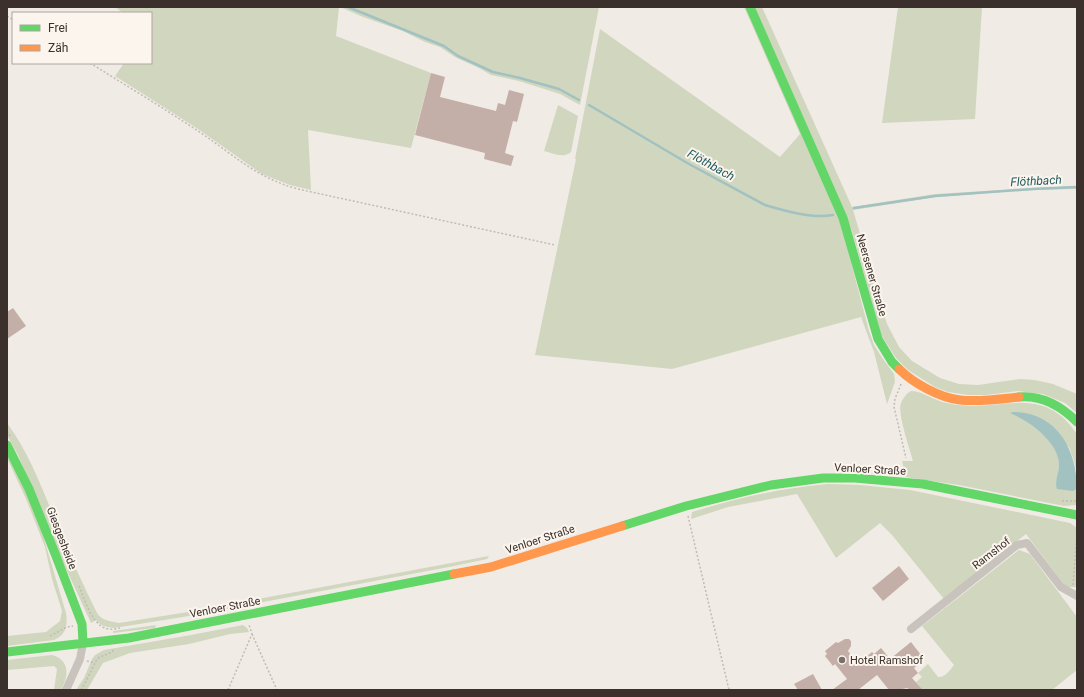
<svg xmlns="http://www.w3.org/2000/svg" width="1084" height="697" viewBox="0 0 1084 697" font-family="Roboto,sans-serif">
	<rect width="100%" height="100%" fill="#f0ebe5"/>
	<path fill="#d1d6bf" d="M115 7H339L336 36 431 73 411 148 308 130 311 190 290 185 262 174 198 129 115 76 124 63H151V13H123Z
		M340 7H599L580 105 560 94 519 81 491 75 479 68 455 57 440 47 425 42 403 31 363 17Z
		M744 7H746L839 216 869 331 874 345 883 359 894 374 895 382 887 404 874 352 861 317 672 369 535 355 576 159H575L600 29 780 157 800 134Z
		M754 7H762L852 207 935 194 1033 188 1077 186V189L1033 190 936 197 853 210 887 324 899 347 912 361 940 378 959 384 978 385 1020 379 1035 380 1053 384 1077 394V413L1065 403 1043 394 1018 391 986 395H968L948 392 935 387 908 370 896 358 881 335 852 231Z
		M898 7H982L975 119 882 123Z
		M558 105 578 116 571 152C563 159 553 153 544 151Z
		M911 391C921 391 928 397 937 400 944 403 951 404 958 405 1005 411 1043 384 1077 434V474L1074 461 1069 447 1021 418C1037 429 1059 443 1059 464 1059 471 1057 479 1056 486L1076 490 1077 489V505L1064 506 959 485 906 477 902 461H913C910 449 897 413 901 403 903 398 907 393 911 391Z
		M7 423C30 454 43 491 58 527 70 556 83 585 97 613 102 621 111 621 119 623L188 612 489 556 487 559 454 566 189 616 114 628C106 627 101 626 96 620L91 623 63 562 18 455 7 435Z
		M7 453 36 512 66 613C68 625 66 635 54 640L7 646V636L46 632 60 621 62 611 52 579 45 547 27 501 7 458Z
		M828 484 860 485 910 490 1070 523 1077 528V587H1066L1026 534 944 599 892 535 880 523 836 558 797 494 728 507 691 519 692 512C737 498 781 488 828 484Z
		M1019 550 1030 554 1077 617V670L1052 690H923L916 682 922 677 918 673 928 664 938 677C945 678 950 670 954 665L922 626Z
		M156 625 155 628 113 633V631Z
		M243 625 247 628 249 632 230 634 189 644 130 653 103 663 87 690H76L84 678 92 659 95 655 104 650 191 635Z
		M52 655C70 660 69 676 61 690H54L57 669 54 666 7 670V660Z"/>
	<path fill="#a1c2c1" d="M1013 412C1057 412 1077 450 1077 489L1073 491 1057 489C1054 482 1059 473 1059 465 1059 442 1029 421 1010 413Z"/>
	<g fill="none" stroke-linecap="round" stroke-linejoin="round">
		<path stroke="#a1c2c1" stroke-width="2.5" d="M348 7 444 46 458 56 493 72 520 78 559 89 579 100
			M589 105 689 164 765 205C785 211 813 219 833 215
			M854 208 935 196 1033 189 1077 187"/>
	</g>
	<path fill="#c3afa7" d="M431 73 445 77 440 97 496 111 498 103 505 105 509 90 524 94 517 122 513 121 505 153 514 156 511 166 484 159 485 153 415 135Z
		M13 308 26 326 7 339V312Z
		M899 566 909 579 883 601 872 588Z
		M845 639H849L851 641V646L848 651 858 664 872 652 874 654 881 648 890 659 911 642 924 659 914 668 918 673 912 678 923 690H910L907 688 898 690H889L877 675 858 690H832L847 679 835 664 833 666 825 656 827 654 825 651 836 642 838 643Z
		M813 674 822 690H798L794 684Z"/>
	<g fill="none" stroke-linecap="round" stroke-linejoin="round">
		<path stroke="#c2bbb6" stroke-width="1.5" stroke-dasharray="2 2" stroke-linecap="butt" d="M7 16 13 20
			M90 63C127 86 165 109 201 133 235 156 257 178 298 189L555 245
			M901 384 895 399 894 407 906 458
			M7 431 10 436
			M1062 501H1077
			M688 516 729 690
			M1073 585 1077 535
			M79 586C84 598 92 624 105 628 110 630 115 629 120 628
			M252 634 277 690
			M50 636 67 627 73 626
			M87 661 95 663
			M81 690 85 683 97 659C102 655 108 655 113 651V649
			M228 690 252 634 249 625"/>
		<path stroke="#c9c3be" stroke-width="8" d="M911 629 1017 545 1027 543 1061 587 1077 596
			M66 690 80 659 83 643"/>
		<path stroke="#63d668" stroke-width="9" d="M750 7 843 218 878 339 892 362 899 369
			M1019 397C1042 395 1062 407 1077 422
			M7 445 29 489 56 556 82 624 83 643
			M622 526 686 506 771 485 823 478H855L923 484 1077 515
			M7 652 129 638 454 574"/>
		<path stroke="#ff974d" stroke-width="9" d="M899 369C913 383 940 398 960 400 980 402 1000 399 1019 397
			M454 574 491 567 622 526"/>
	</g>
	<circle fill="#7a716c" stroke="#fbf5ee" stroke-width="1.5" cx="842" cy="660" r="4"/>
	<g text-anchor="middle" stroke-width="4" stroke-linejoin="round" paint-order="stroke">
		<g font-size="11" fill="#3b302b" stroke="#fbf5ee">
			<text transform="translate(872 275) rotate(74)" y="4">Neersener Straße</text>
			<text transform="translate(870 469) rotate(3)" y="4">Venloer Straße</text>
			<text transform="translate(62 538) rotate(69)" y="4">Giesgesheide</text>
			<text transform="translate(540 539) rotate(-18)" y="4">Venloer Straße</text>
			<text transform="translate(991 553) rotate(-38)" y="4">Ramshof</text>
			<text transform="translate(225 607) rotate(-11)" y="4">Venloer Straße</text>
		</g>
		<g font-size="11" fill="#3b302b" stroke="#fbf5ee" text-anchor="start">
			<text x="850" y="664">Hotel Ramshof</text>
		</g>
		<g font-size="12" font-style="italic" fill="#1f5a5e" stroke="#fbf5ee">
			<text transform="translate(711 165) rotate(29)" y="4">Flöthbach</text>
			<text transform="translate(1036 181) rotate(-3)" y="4">Flöthbach</text>
		</g>
	</g>
	<rect width="1084" height="697" fill="none" stroke="#3b302b" stroke-width="16"/>
	<rect x="12" y="12" width="140" height="52" fill="#fbf5ee" stroke="#aea6a0"/>
	<rect x="20" y="25" width="20" height="6" fill="#63d668" stroke="#aea6a0"/>
	<text x="48" y="32" font-size="12" fill="#3b302b">Frei</text>
	<rect x="20" y="45" width="20" height="6" fill="#ff974d" stroke="#aea6a0"/>
	<text x="48" y="52" font-size="12" fill="#3b302b">Zäh</text>
</svg>
